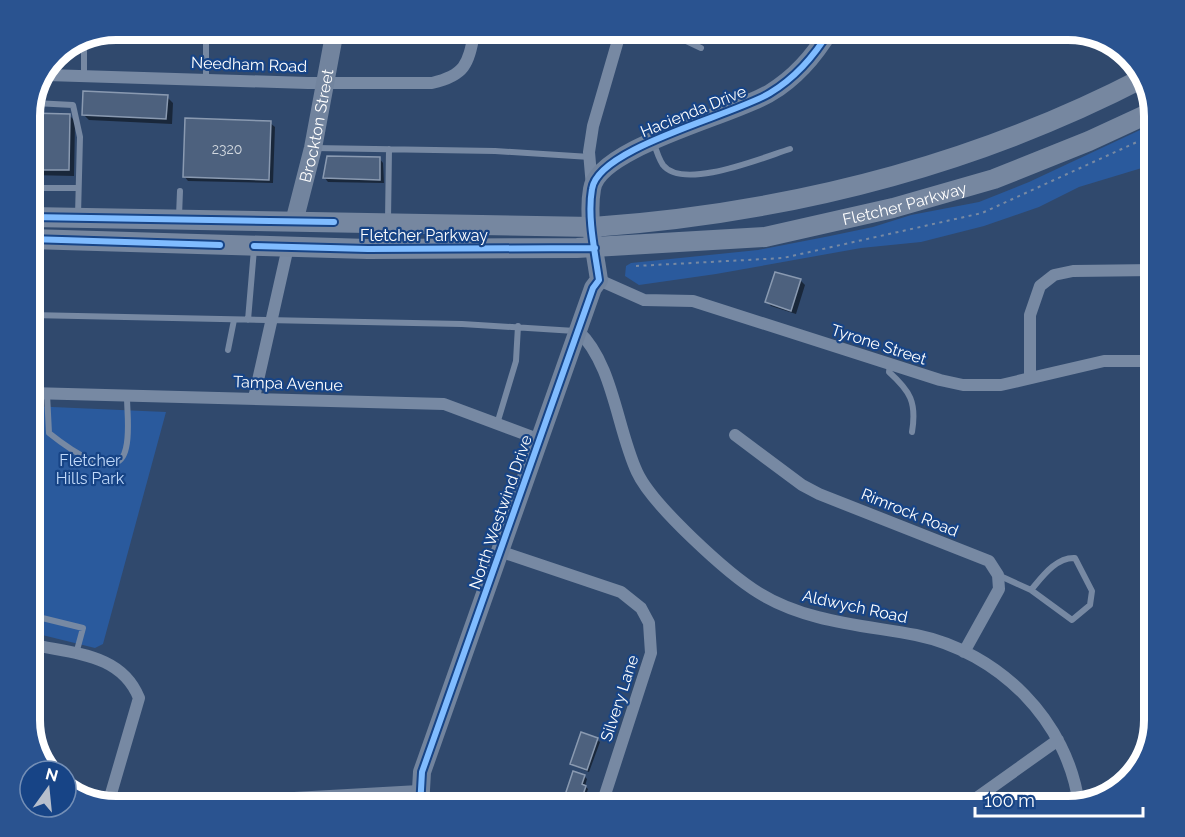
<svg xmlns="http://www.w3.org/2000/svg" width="1185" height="837" viewBox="0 0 1185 837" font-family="Raleway,sans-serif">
	<rect width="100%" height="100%" fill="#30496d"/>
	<path fill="#2a5a9d" d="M1155 123V164L1079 187 1039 207 984 226 921 242 861 248 716 274 639 285 625 276 626 266 631 263 758 250 830 236 873 227 911 215 979 202 1029 182Z
		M30 406 166 412 103 644 95 648 30 632Z"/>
	<path fill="#0007" d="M167 97 173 103 172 124 89 120 83 114Z
		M69 115 75 121 74 176 30 175V140Z
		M270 123 275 127 273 183 188 181 184 176Z
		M379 158 383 163 384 183 328 182 324 177Z
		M776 274 801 281 805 285 796 314 771 306 767 302Z
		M597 740 600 742 589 772 574 766 572 764Z
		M584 776 587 779 585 786 588 789 583 805 568 801 565 798Z"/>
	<path fill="#4d617e" stroke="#8a9ab1" stroke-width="1.5" d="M83 91 168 95 166 119 82 115Z
		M30 113 70 114 69 170H30Z
		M185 118 271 121 269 180 183 177Z
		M327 156 380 157V180L323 178Z
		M775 272 801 279 791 311 765 302Z
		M581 732 598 738 587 770 570 764Z
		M573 771 585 775 582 784 586 786 580 804 564 798Z"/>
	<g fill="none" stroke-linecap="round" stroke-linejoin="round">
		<path stroke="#7789a3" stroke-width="2" stroke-dasharray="3 4.5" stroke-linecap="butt" d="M636 266 783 258 982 213 1137 142 1155 143"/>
		<path stroke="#7789a3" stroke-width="6" d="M663 30 701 48
			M84 76V42
			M206 79V30
			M34 103 73 105 80 137 78 215
			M654 143C656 150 659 159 663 165 683 191 764 157 790 149
			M314 148 495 151 590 157
			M30 188H78
			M179 216 180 191
			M388 220 389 149
			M30 315 462 324 575 331
			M248 320 254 249
			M228 350 234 320
			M890 364 889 372C910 391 917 402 912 432
			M47 394 49 433C64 445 118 487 126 448 130 432 127 412 127 396
			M497 424 516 361 518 326
			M998 575 1031 590 1072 620 1090 605 1092 591 1075 558C1056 557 1042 577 1031 590
			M30 615 83 628 76 654"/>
		<path stroke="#7789a3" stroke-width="12" d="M47 75 308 83H432C467 75 468 63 475 30
			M592 187 589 152 593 126 621 30
			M599 280 644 300 693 301 940 380 963 385H1001L1104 361H1155
			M578 331C613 363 617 429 637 472 652 505 728 574 759 593 806 622 863 625 916 635 999 652 1068 721 1079 805
			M1030 378V315L1040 286 1054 275 1073 271 1155 270
			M30 393 444 404 538 439
			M254 398 288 247
			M735 435 802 485 819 494 989 561 998 575 999 589 964 652
			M502 552 621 592 641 608 649 623 651 653 601 807
			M30 644C73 654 121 653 139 698L108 804
			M964 807 1058 740"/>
		<g stroke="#72849e" stroke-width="18">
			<path id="s1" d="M294 222 313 148 335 30"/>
			<path d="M189 807 419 794"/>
			<path d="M420 807 422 772 593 288 599 280C595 252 587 217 592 189 598 147 735 115 770 93 795 78 815 55 830 30"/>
		</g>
		<g stroke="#7687a0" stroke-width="20">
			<path d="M30 217 593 227C787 213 972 167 1145 77"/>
			<path id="s2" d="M30 239 368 249 577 248 765 237 893 208 994 179 1089 141 1154 111"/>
		</g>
		<defs>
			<path id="cycleway" d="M30 217 334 222
				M30 239 220 245
				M254 246 368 249 595 248
				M420 807 422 772 593 288 599 280C595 252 587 217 592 189 598 147 735 115 770 93 795 78 815 55 830 30"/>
		</defs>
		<use href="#cycleway" stroke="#174486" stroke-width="10"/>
		<use href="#cycleway" stroke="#80bcff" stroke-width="6"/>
	</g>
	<g text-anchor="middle" stroke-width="4.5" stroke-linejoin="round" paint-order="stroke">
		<g font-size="14" fill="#d2d8df">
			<text x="227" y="154">2320</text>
		</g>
		<g font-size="16" fill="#fff" stroke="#174486">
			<text transform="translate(249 64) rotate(2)" y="6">Needham Road</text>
			<text transform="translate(693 111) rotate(-22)" y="6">Hacienda Drive</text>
			<text dy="6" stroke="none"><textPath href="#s1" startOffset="99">Brockton Street</textPath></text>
			<text dy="6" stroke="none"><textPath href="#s2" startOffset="879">Fletcher Parkway</textPath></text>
			<text x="424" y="241">Fletcher Parkway</text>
			<text transform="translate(879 344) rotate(18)" y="6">Tyrone Street</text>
			<text transform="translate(288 383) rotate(2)" y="6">Tampa Avenue</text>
			<text transform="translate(500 512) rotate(-71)" y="6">North Westwind Drive</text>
			<text transform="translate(910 512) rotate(22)" y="6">Rimrock Road</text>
			<text transform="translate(855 606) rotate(12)" y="6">Aldwych Road</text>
			<text transform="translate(619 698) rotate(-72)" y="6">Silvery Lane</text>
		</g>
		<g font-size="16" fill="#c2dafa" stroke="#174486">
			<text x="90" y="466">Fletcher<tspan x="90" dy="18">Hills Park</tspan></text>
		</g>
	</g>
	<path d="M0 0H1185V837H0ZM116 40H1068A76 76 0 0 1 1144 116V720A76 76 0 0 1 1068 796H116A76 76 0 0 1 40 720V116A76 76 0 0 1 116 40Z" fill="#2a5390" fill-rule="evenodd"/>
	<path fill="none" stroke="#fff" stroke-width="8" d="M116 40H1068A76 76 0 0 1 1144 116V720A76 76 0 0 1 1068 796H116A76 76 0 0 1 40 720V116A76 76 0 0 1 116 40Z"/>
	<g transform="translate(48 789) rotate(15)"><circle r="28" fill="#174486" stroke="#748fb6" stroke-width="1.5"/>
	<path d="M0-4.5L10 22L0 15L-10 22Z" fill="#b7bfcc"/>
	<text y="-9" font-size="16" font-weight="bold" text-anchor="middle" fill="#ffffff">N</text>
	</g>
	<path d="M975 807v9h168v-9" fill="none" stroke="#ffffff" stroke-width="3"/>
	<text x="984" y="807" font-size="18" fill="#ffffff" stroke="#174486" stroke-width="4.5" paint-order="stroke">100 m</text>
</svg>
